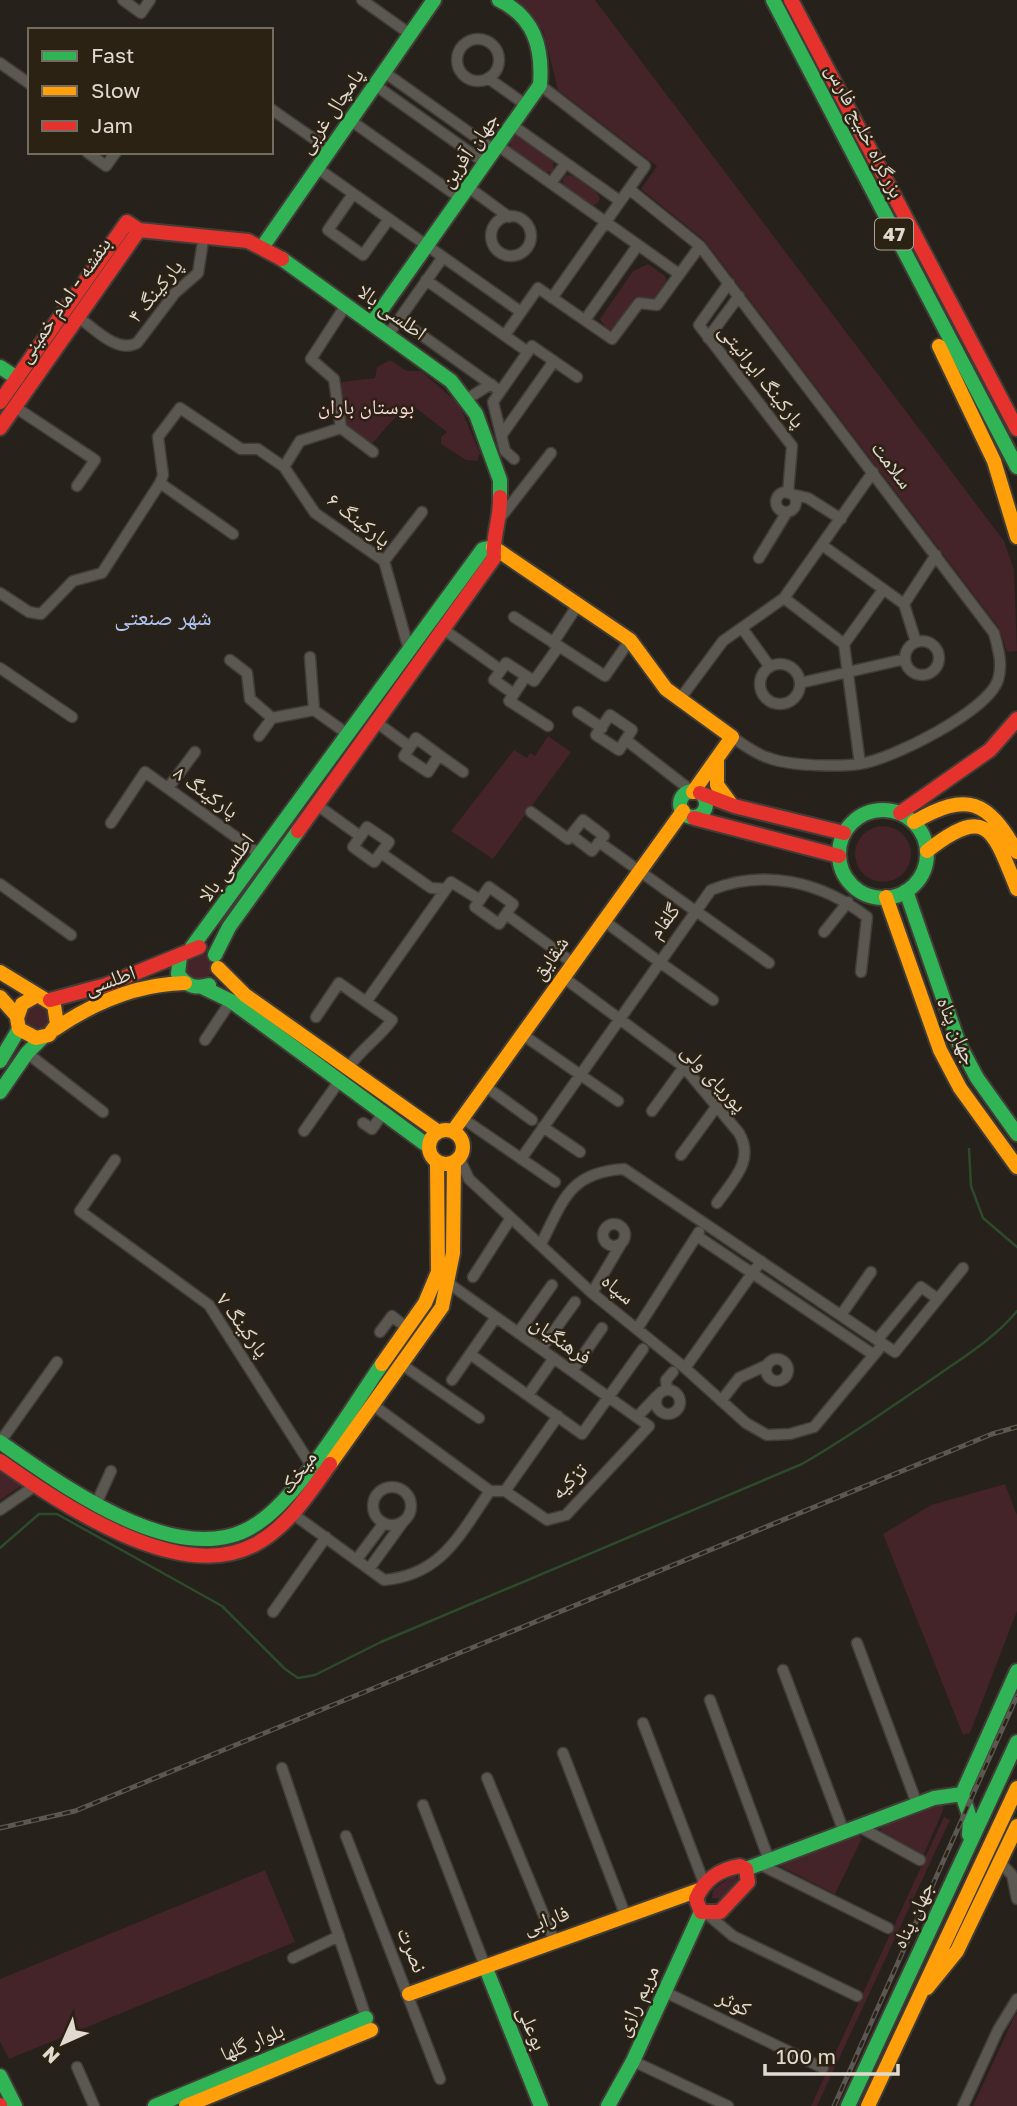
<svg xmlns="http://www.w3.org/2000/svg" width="1017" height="2106" viewBox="0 0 1017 2106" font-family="'Golos Text','Noto Naskh Arabic',sans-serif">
	<rect width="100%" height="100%" fill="#26211a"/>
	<path fill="#442329" d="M512 0H595L1004 541 1014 570 1017 651 1007 652 1000 629 705 241 641 189 657 166 558 90 543 30Z
		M518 134 554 159 553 171 543 173 511 150 510 140Z
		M566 175C578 175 596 188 600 199L597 204 590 206 563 187V179Z
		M648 264 665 276 667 283 654 300 646 297 637 299 615 328 607 330 600 319 633 271Z
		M390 360 407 371H421L459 404 480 453 477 461 466 460 441 444V437L447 432 412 405C392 416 384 433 367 448 349 432 328 406 342 382L375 378 377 367Z
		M548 736 571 752 493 859 451 831 514 750 527 758 530 753 535 756Z
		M855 854a28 28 0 1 1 56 0a28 28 0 1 1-56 0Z
		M185 967a14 14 0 1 1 28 0a14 14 0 1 1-28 0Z
		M34 1002 44 1003 52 1015 47 1029 38 1033 24 1027 22 1011Z
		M0 1467 20 1480 21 1486 0 1500Z
		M1005 1484 1017 1515V1611L970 1733 963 1735 883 1534 931 1505Z
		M941 1805 944 1808 923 1856 881 1832V1827Z
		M944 1817 950 1820 817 2106H811Z
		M855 1834 862 1838 835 1894 780 1866 782 1862Z
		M265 1870 295 1942 9 2059 0 2042V1979Z
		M734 1875 738 1878 723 1900 712 1898 713 1889Z
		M1017 2013V2106H973L1014 2017Z"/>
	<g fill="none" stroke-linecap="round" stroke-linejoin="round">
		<path stroke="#2d4b2c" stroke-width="2.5" d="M969 1149 971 1186 983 1218 1017 1247
			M0 1548 39 1514H57L222 1606 285 1669 298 1678 315 1675 381 1642 802 1464C849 1437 893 1406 938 1375 965 1356 996 1337 1017 1311"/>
		<defs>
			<path id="street" d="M123 0 141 13 150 0
				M362 0 410 34
				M457 60a21 21 0 1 1 42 0a21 21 0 1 1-42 0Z
				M0 63 30 84
				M384 72 494 150
				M488 78 526 105
				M375 85 485 163
				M540 85 645 166 629 189 700 246 994 633C998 648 1003 664 998 680 988 711 891 760 859 764 837 767 790 766 769 758 755 754 744 745 732 737
				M271 109 330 150
				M350 120 460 198
				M512 125 620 201
				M497 145 679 274
				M87 152 106 166 116 152
				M317 168 521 312
				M551 183 566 163
				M468 187 509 217
				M353 194 328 230 363 255 389 219
				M491 236a20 20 0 1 1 40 0a20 20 0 1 1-40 0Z
				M426 280 528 352
				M729 283 699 325 792 446 788 493
				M552 298 629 189
				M346 305 311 359 334 379 341 428 373 452
				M78 317C94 328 117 354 137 343L175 293 198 273 204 235
				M399 319 500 391
				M585 320 638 245
				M388 335 443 257
				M505 335 538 288 612 339 639 303 657 305 700 246
				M708 338 739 296
				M467 399 491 384
				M15 407 95 460 77 486
				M501 436 554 361
				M514 459 505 451 493 402 532 346 577 377
				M284 467 300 441 341 428
				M160 483 233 534
				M776 502a10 10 0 1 1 20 0a10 10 0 1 1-20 0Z
				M791 494 808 498 841 519
				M501 517 551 453
				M822 545 904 604 916 642
				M759 558 787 512
				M384 561 422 512
				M0 593 29 612 41 614 73 581 102 573 160 483 163 475 158 437 180 408 241 449H258L284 467 315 513 384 561 409 650
				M784 598 844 644
				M904 604 936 555
				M514 617 605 676 630 640
				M742 628 770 667
				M443 629 501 670
				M905 658a17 17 0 1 1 34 0a17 17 0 1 1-34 0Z
				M553 643 579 603
				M310 657 314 710
				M230 660 247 673 250 699 272 718 314 710 349 735
				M760 684a20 20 0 1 1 40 0a20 20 0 1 1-40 0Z
				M0 668 72 717
				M526 676 514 694 494 680 506 663 534 681 559 646
				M800 683 905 659
				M514 694 509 701 548 726
				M680 699 723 641 784 598 873 472
				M578 712 602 728
				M610 715 632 730 619 750 596 735Z
				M376 722 410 747
				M259 736 272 718
				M416 738 439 755 428 772 404 756Z
				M626 740 693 792
				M439 755 463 772
				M860 764 844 644 883 590
				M168 788 195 752
				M317 805 360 836
				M531 812 568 839 571 835
				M583 820 604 836 592 851 571 835Z
				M111 823 145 772 261 855
				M367 827 389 842 374 862 353 847Z
				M599 842 691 908
				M381 853 431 888 446 889
				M0 884 71 935
				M489 887 513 904 499 924 475 907Z
				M696 911 769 963
				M506 914 573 963
				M603 920 654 958
				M824 932 848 902
				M658 961 713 1000
				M563 977 684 1067 739 1133C755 1161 733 1180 717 1203
				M366 1002 451 882 480 900
				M316 1017 339 983 392 1020C378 1039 361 1049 348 1068
				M526 1037 618 1101
				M205 1040 231 1001
				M27 1053 103 1112
				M485 1086 532 1120
				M652 1111 684 1067
				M462 1118 555 1182
				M363 1123 372 1129 384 1112
				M543 1127 580 1152
				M304 1131 340 1080
				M681 1155 717 1106
				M459 1158 469 1179 592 1293 685 1368 746 1423 767 1435 790 1434 814 1427 883 1344
				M521 1159 711 890C764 868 822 882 867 917L861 972
				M115 1160 80 1211 209 1305 311 1465
				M603 1235a11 11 0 1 1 22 0a11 11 0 1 1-22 0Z
				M697 1236 874 1355
				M541 1244C563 1201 569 1172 624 1169L895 1352 963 1268
				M473 1277 511 1218
				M451 1285 649 1426 566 1515 547 1520 505 1491
				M592 1293 621 1244
				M841 1315 871 1272
				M637 1329 699 1232
				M380 1332 392 1316 407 1328
				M518 1333 552 1285
				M877 1340 921 1287 938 1299
				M541 1349 575 1302
				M470 1354 582 1434 643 1349
				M766 1370a11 11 0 1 1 22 0a11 11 0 1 1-22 0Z
				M401 1364 479 1418
				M685 1368 761 1261
				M572 1371 602 1328
				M452 1380 496 1317
				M667 1389 666 1380 673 1372
				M656 1402a12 12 0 1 1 24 0a12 12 0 1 1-24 0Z
				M528 1395 554 1358
				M721 1401 739 1378 767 1365
				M373 1405 490 1491H505
				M637 1417 657 1396
				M0 1442 57 1362
				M373 1506a19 19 0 1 1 38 0a19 19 0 1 1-38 0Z
				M505 1491 558 1416
				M96 1504 111 1471
				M0 1510 35 1486
				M293 1514 384 1580C442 1575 460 1534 490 1491
				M357 1559 384 1523
				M369 1569 403 1522
				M273 1612 326 1537
				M857 1643 917 1804
				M783 1670 844 1832
				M710 1700 769 1860
				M643 1723 704 1883
				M563 1753 625 1914
				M282 1768 368 2023
				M487 1778 554 1940
				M423 1805 485 1966
				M858 1826 920 1860
				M346 1836 440 2079
				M1000 1862 1012 1875 1017 1899
				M759 1864 888 1928
				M707 1914 733 1936 857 1996
				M293 1958 339 1936
				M665 1992 823 2068
				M633 2061 728 2106
				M77 2067 94 2106
				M963 2106 998 2030 1017 1999"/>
			<path id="fast" d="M773 0 1017 467
				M263 246 434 0
				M282 259 451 381 476 414 500 480V497
				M372 323 540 85C543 47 534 17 499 0
				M0 367 17 378
				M680 804a13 13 0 1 1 26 0a13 13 0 1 1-26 0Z
				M839 854a44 44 0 1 1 88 0a44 44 0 1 1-88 0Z
				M906 891 959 1044 977 1078 1017 1134
				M192 947 483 549 493 547
				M215 955 229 927 298 831
				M180 956 178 974C186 986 195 989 209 985
				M202 987 231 1001 428 1146
				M0 1061 19 1029
				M0 1092 27 1053 43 1037
				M0 1442C62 1485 183 1576 258 1523 301 1494 351 1409 382 1364
				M969 1835 970 1818 962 1794 1017 1671
				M746 1869 934 1798 962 1794
				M485 1966 541 2106
				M0 2076 15 2106
				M155 2106 366 2018
				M608 2106 633 2061 701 1912
				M848 2106 1017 1742"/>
			<path id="slow" d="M939 346 994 461 1017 537
				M493 547 630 640 666 689 732 737 693 792
				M717 760V785L731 804
				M914 822C968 791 987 800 1017 852
				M927 851C988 803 993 830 1017 889
				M886 897 940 1050 960 1088 1017 1167
				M218 968 245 995 437 1131
				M0 972 54 1005 57 1024 49 1035 36 1038 19 1029 17 1018 22 1004 36 996
				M0 997 16 1015
				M55 1029C93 1003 138 984 185 983
				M429 1147a17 17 0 1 1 34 0a17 17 0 1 1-34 0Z
				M453 1131 683 811
				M382 1364 425 1303 438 1272 437 1162
				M330 1464 442 1307 453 1253 454 1162
				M927 1988 957 1951 1017 1826
				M409 1994 699 1890
				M186 2106 371 2030
				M868 2106 1017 1788"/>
			<path id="jam" d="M791 0 1017 429
				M0 402 127 222 139 230 248 241 282 259
				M0 428 139 230
				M700 793 734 806 844 833
				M900 813 990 750 1017 719
				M694 818 839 856
				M298 831 494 558C492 537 501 518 500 497
				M50 1000 106 985 199 947
				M0 1461C60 1503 178 1585 254 1545 287 1528 309 1494 330 1464
				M740 1866 746 1869 748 1882 720 1912H701L696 1899C704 1880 720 1869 740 1866Z
				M0 2105V2106"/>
		</defs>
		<use href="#street" stroke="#413c37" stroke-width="13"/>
		<use href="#fast" stroke="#413c37" stroke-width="18"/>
		<use href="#slow" stroke="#413c37" stroke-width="18"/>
		<use href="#jam" stroke="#413c37" stroke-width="18"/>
		<use href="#street" stroke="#5b5751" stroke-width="10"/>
		<use href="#fast" stroke="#30b455" stroke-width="14"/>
		<use href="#slow" stroke="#ff9f0a" stroke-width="14"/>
		<use href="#jam" stroke="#e5322d" stroke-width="14"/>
		<defs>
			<path id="rail" d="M0 1828 75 1811 992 1434 1017 1427
				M834 2106 1017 1696"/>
		</defs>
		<use href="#rail" stroke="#5b5752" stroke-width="5"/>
		<use href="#rail" stroke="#2c2214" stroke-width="2.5" stroke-dasharray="8" stroke-linecap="butt"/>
	</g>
	<g text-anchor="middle" stroke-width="5" stroke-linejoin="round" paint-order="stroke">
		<rect fill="#2c2214" stroke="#aba398" stroke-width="2" x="875" y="218.5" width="38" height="31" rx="5"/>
		<g font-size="19" font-weight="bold" fill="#e1dad1">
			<text x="894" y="241">47</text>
		</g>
		<g font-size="21" fill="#e1dad1" stroke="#2c2214">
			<text transform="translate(331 111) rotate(-55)" y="7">پامچال غربی</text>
			<text transform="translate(865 131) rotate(63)" y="7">بزرگراه خلیج فارس</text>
			<text transform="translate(469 150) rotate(-55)" y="7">جهان آفرین</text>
			<text transform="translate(155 291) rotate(-51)" y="7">پارکینگ ۴</text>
			<text transform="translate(64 300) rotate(-55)" y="7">بنفشه - امام خمینی</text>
			<text transform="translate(392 312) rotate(36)" y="7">اطلسی بالا</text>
			<text transform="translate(762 376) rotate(52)" y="7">پارکینگ ایرانیتی</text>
			<text transform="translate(892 465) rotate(53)" y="7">سلامت</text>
			<text transform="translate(359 520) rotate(38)" y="7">پارکینگ ۶</text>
			<text transform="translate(206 792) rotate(36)" y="7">پارکینگ ۸</text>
			<text transform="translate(226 868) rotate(-54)" y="7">اطلسی بالا</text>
			<text transform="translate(664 921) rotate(-53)" y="7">گلفام</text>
			<text transform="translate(550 958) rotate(-55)" y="7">شقایق</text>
			<text transform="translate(110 980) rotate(-19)" y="7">اطلسی</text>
			<text transform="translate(957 1031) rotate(67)" y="7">جهان پناه</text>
			<text transform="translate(714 1078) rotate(47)" y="7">پوریای ولی</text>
			<text transform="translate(618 1289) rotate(40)" y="7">سپاه</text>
			<text transform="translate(243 1325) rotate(54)" y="7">پارکینگ ۷</text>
			<text transform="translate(561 1340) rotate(35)" y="7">فرهنگیان</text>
			<text transform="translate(298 1472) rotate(-53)" y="7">میخک</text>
			<text transform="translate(569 1481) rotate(-44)" y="7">تزکیه</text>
			<text transform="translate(913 1915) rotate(-65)" y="7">جهان پناه</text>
			<text transform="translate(546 1920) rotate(-20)" y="7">فارابی</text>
			<text transform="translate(412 1950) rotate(68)" y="7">نصرت</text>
			<text transform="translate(637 2001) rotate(-65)" y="7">مریم رازی</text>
			<text transform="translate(734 2003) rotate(26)" y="7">کوثر</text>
			<text transform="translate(532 2028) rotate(68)" y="7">بوعلی</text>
			<text transform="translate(252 2042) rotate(-23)" y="7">بلوار گلها</text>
		</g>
		<g font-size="21" fill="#fad8dd" stroke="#2c2214">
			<text x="366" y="414">بوستان باران</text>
		</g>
		<g font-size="23" fill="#adc7fc" stroke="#2c2214">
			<text x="163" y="625">شهر صنعتی</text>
		</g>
	</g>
	<rect x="28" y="28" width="245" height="126" fill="#2c2214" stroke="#746c60" stroke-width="2"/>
	<rect x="42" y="51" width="35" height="10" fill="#30b455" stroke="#746c60" stroke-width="2"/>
	<text x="91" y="63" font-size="21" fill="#e1dad1">Fast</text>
	<rect x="42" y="86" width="35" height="10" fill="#ff9f0a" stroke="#746c60" stroke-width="2"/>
	<text x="91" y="98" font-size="21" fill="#e1dad1">Slow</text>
	<rect x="42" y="121" width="35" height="10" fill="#e5322d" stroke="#746c60" stroke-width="2"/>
	<text x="91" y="133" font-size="21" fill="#e1dad1">Jam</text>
	<g transform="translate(63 2043) rotate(225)" stroke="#2c2214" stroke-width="5" paint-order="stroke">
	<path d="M0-5L12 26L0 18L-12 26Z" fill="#e1dad1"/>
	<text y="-10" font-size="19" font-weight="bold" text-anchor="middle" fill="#e1dad1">N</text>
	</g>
	<path d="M765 2064v10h133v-10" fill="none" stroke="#e1dad1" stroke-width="3.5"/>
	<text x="776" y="2064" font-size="21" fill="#e1dad1" stroke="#2c2214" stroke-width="5" paint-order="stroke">100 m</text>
</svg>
